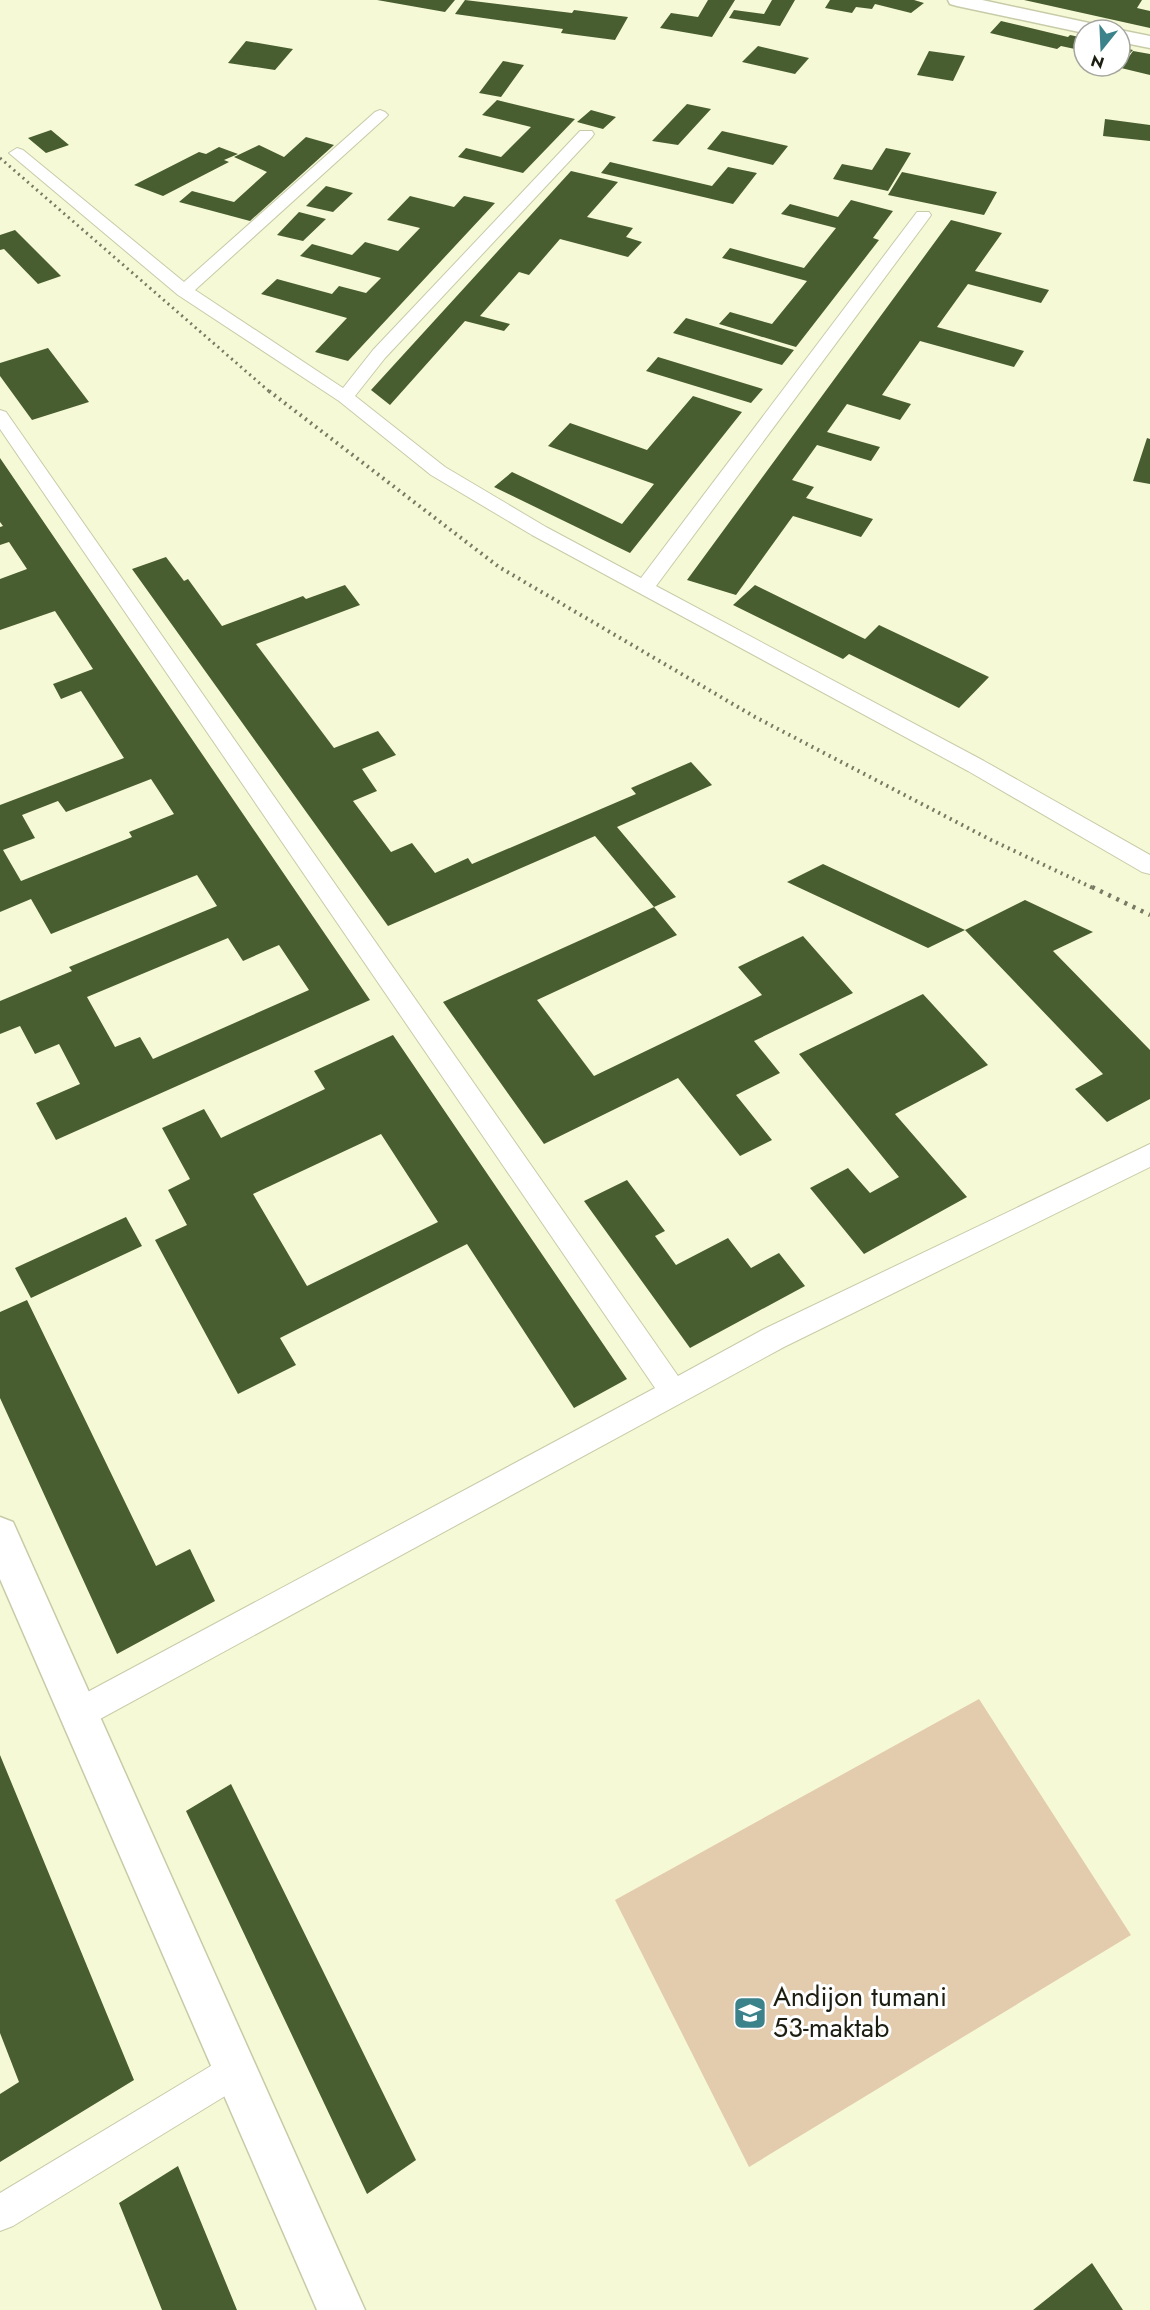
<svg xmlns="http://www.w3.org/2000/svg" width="1150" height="2310" viewBox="0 0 1150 2310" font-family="Jost,sans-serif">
	<rect width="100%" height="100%" fill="#f6f9d5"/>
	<path fill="#e3cbae" d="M979 1699 1131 1935 749 2167 615 1900Z"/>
	<path fill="#485e31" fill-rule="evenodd" d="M377 0H455L445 12Z
		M465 0 572 13 574 10 628 17 615 40 561 33 563 29 455 14Z
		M708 0H735L712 37 660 28 671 13 698 17Z
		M772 0H795L780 26 729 18 734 10 764 14Z
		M830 0H914L924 3 911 13 875 4 872 9 856 7 852 13 825 8Z
		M1024 0H1142L1137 8 1150 11V28Z
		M1001 21 1068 37 1070 35 1084 38V51L1061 46 1057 49 990 33Z
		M246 41 293 49 275 70 228 63Z
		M758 46 809 58 795 74 742 62Z
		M1120 47 1133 50 1123 61 1120 60Z
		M929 51 965 56 953 81 917 75Z
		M1133 51 1150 54V75L1121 68Z
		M503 61 524 65 501 97 479 93Z
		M497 100 575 119 523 173 458 157 466 148 501 157 531 127 482 115Z
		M687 104 711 109 678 145 652 141Z
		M591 110 616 117 603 129 577 122Z
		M1105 119 1150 125V141L1103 136Z
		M51 130 69 145 46 153 28 138Z
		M722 131 788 146 773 165 707 149Z
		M306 137 334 145 250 221 179 202 192 191 234 202 267 172 234 157 259 145 284 157Z
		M219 147 238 154 224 160 229 162 163 196 134 185 199 152 206 154Z
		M886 148 911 153 888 191 833 179 842 164 872 170Z
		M610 162 712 186 728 167 757 173 733 204 601 173Z
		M571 171 618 182 587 217 633 228 626 237 642 242 628 257 560 239 529 275 519 272 480 316 510 324 504 331 465 321 390 405 371 390Z
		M902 172 997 192 984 215 888 195Z
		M326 186 353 193 333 212 306 206Z
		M410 196 454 207 464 196 495 203 348 361 315 352 347 318 261 294 277 279 332 294 339 286 366 293 381 278 300 256 312 244 352 255 365 242 398 251 420 228 387 220Z
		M851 200 893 211 873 238 879 240 796 347 719 324 730 312 772 324 807 281 722 258 730 248 804 268 836 228 781 214 790 204 838 217Z
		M299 212 326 219 303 241 277 235Z
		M951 220 1002 233 975 271 1049 290 1041 303 968 284 937 327 1024 351 1014 367 920 341 882 395 911 404 900 420 847 404 827 432 880 447 871 461 817 445 792 480 814 487 806 498 873 519 861 537 793 516 736 595 687 580Z
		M15 230 61 276 38 284 4 249 0 250V235Z
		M686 318 794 350 782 365 673 333Z
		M48 348 89 402 32 420 0 376V363Z
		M658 357 763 389 751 403 646 371Z
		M693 396 742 412 630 553 494 487 512 472 622 524 654 484 548 446 570 423 647 450Z
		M1147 438 1150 439V484L1133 481Z
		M0 458 370 1000 56 1140 36 1103 80 1084 59 1044 35 1054 20 1026 0 1034V1001L72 971 69 967 217 906 197 875 51 934 31 899 0 912V805L124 758 81 691 61 699 53 684 93 669 55 611 0 630V579L27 569 9 542 0 545V527L3 526 0 522ZM151 779 174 814 129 832 132 837 21 881 3 850 35 838 22 815 58 801 66 812ZM228 938 243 961 279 945 309 990 153 1059 140 1037 115 1047 87 997Z
		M166 557 184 581 188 579 222 626 303 596 306 599 345 585 360 605 256 644 334 748 378 731 396 755 362 769 377 791 353 801 391 852 412 843 435 873 468 858 472 864 636 794 631 788 691 762 712 785 617 827 676 897 654 907 595 836 388 926 132 569Z
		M755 585 865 639 879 625 989 677 959 708 849 654 843 659 733 605Z
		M823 864 965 930 928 948 787 882Z
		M1025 900 1093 932 1053 951 1150 1050V1099L1107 1122 1075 1089 1103 1074 965 930Z
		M654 907 677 935 537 1000 594 1076 762 995 738 967 803 936 853 993 754 1041 780 1073 736 1095 772 1140 740 1156 678 1078 544 1144 443 1002Z
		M923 994 988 1065 895 1114 967 1197 864 1254 810 1188 848 1168 870 1193 899 1177 799 1054Z
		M393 1035 518 1219 627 1379 574 1408 467 1244 280 1338 296 1365 238 1394 155 1240 187 1225 168 1190 190 1179 162 1128 204 1109 221 1138 325 1089 314 1071ZM381 1134 438 1222 307 1286 253 1194Z
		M627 1180 665 1231 655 1236 676 1265 728 1238 751 1268 779 1253 805 1286 690 1348 584 1201Z
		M126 1217 142 1246 31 1298 15 1268Z
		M27 1300 156 1566 190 1549 215 1601 117 1654 0 1398V1312Z
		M0 1755 134 2080 0 2162V2094L19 2082 0 2033Z
		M231 1784 416 2160 367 2194 186 1811Z
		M178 2166 237 2310H162L119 2203Z
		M1092 2263 1123 2310H1033Z"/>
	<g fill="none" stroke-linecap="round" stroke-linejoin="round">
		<defs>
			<path id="lane" d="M380 110 385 112 388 115 385 118 195 290 343 388 373 350 580 131H592L594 134 592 137 385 358 355 396 445 467 546 527 641 578 917 212H929L931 215 929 218 656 586 984 761 1150 855V874L1142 872 968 771 532 535 431 475 339 401 178 295 9 153 17 148 23 150 184 282 375 112Z
				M0 410 6 412 678 1376 764 1329 1150 1144V1167L784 1347 89 1725 78 1729 67 1725 63 1714 67 1703 655 1388 0 429Z
				M236 2053 248 2058 253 2070 248 2082 13 2226 0 2231V2193L224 2058Z"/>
			<path id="street" d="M948 0H982L1094 24 1101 26 1103 30H1084V33L957 6 950 4Z
				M1120 30 1150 36V48L1120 42Z
				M0 1517 13 1522 365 2310H317L0 1579Z"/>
		</defs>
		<use href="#lane" stroke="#c8cba8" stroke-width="2"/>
		<use href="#street" stroke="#c8cba8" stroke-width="3"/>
		<use href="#lane" fill="#fff" fill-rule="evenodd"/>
		<use href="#street" fill="#fff" fill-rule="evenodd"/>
		<path stroke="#787a63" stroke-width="3" stroke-dasharray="2 4" stroke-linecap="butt" d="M0 158 271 393"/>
		<path stroke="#787a63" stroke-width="4" stroke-dasharray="2 4.5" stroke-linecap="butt" d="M269 391 499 567 755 717 991 840 1095 889"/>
		<path stroke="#787a63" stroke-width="4.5" stroke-dasharray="3 6" stroke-linecap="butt" d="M1092 887 1150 915"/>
	</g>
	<defs>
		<symbol id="school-square" viewBox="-11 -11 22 22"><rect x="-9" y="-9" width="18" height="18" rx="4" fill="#3b828b" stroke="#fff"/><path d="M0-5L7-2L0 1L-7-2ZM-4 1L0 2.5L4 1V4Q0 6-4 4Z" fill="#fff"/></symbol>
	</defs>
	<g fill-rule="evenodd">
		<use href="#school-square" x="731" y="1994" width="38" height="38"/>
	</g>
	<g text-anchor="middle" stroke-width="6" stroke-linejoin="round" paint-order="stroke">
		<g font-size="27" fill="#1d1e11" stroke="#fff" text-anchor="start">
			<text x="773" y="2006">Andijon tumani<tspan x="773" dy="31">53-maktab</tspan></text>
		</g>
	</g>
	<g transform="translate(1102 48) rotate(198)"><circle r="28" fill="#ffffff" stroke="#a5a5a0" stroke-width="1.5"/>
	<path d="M0-4.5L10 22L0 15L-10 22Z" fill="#3b828b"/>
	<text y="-9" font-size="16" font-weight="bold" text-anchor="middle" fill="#1d1e11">N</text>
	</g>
</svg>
